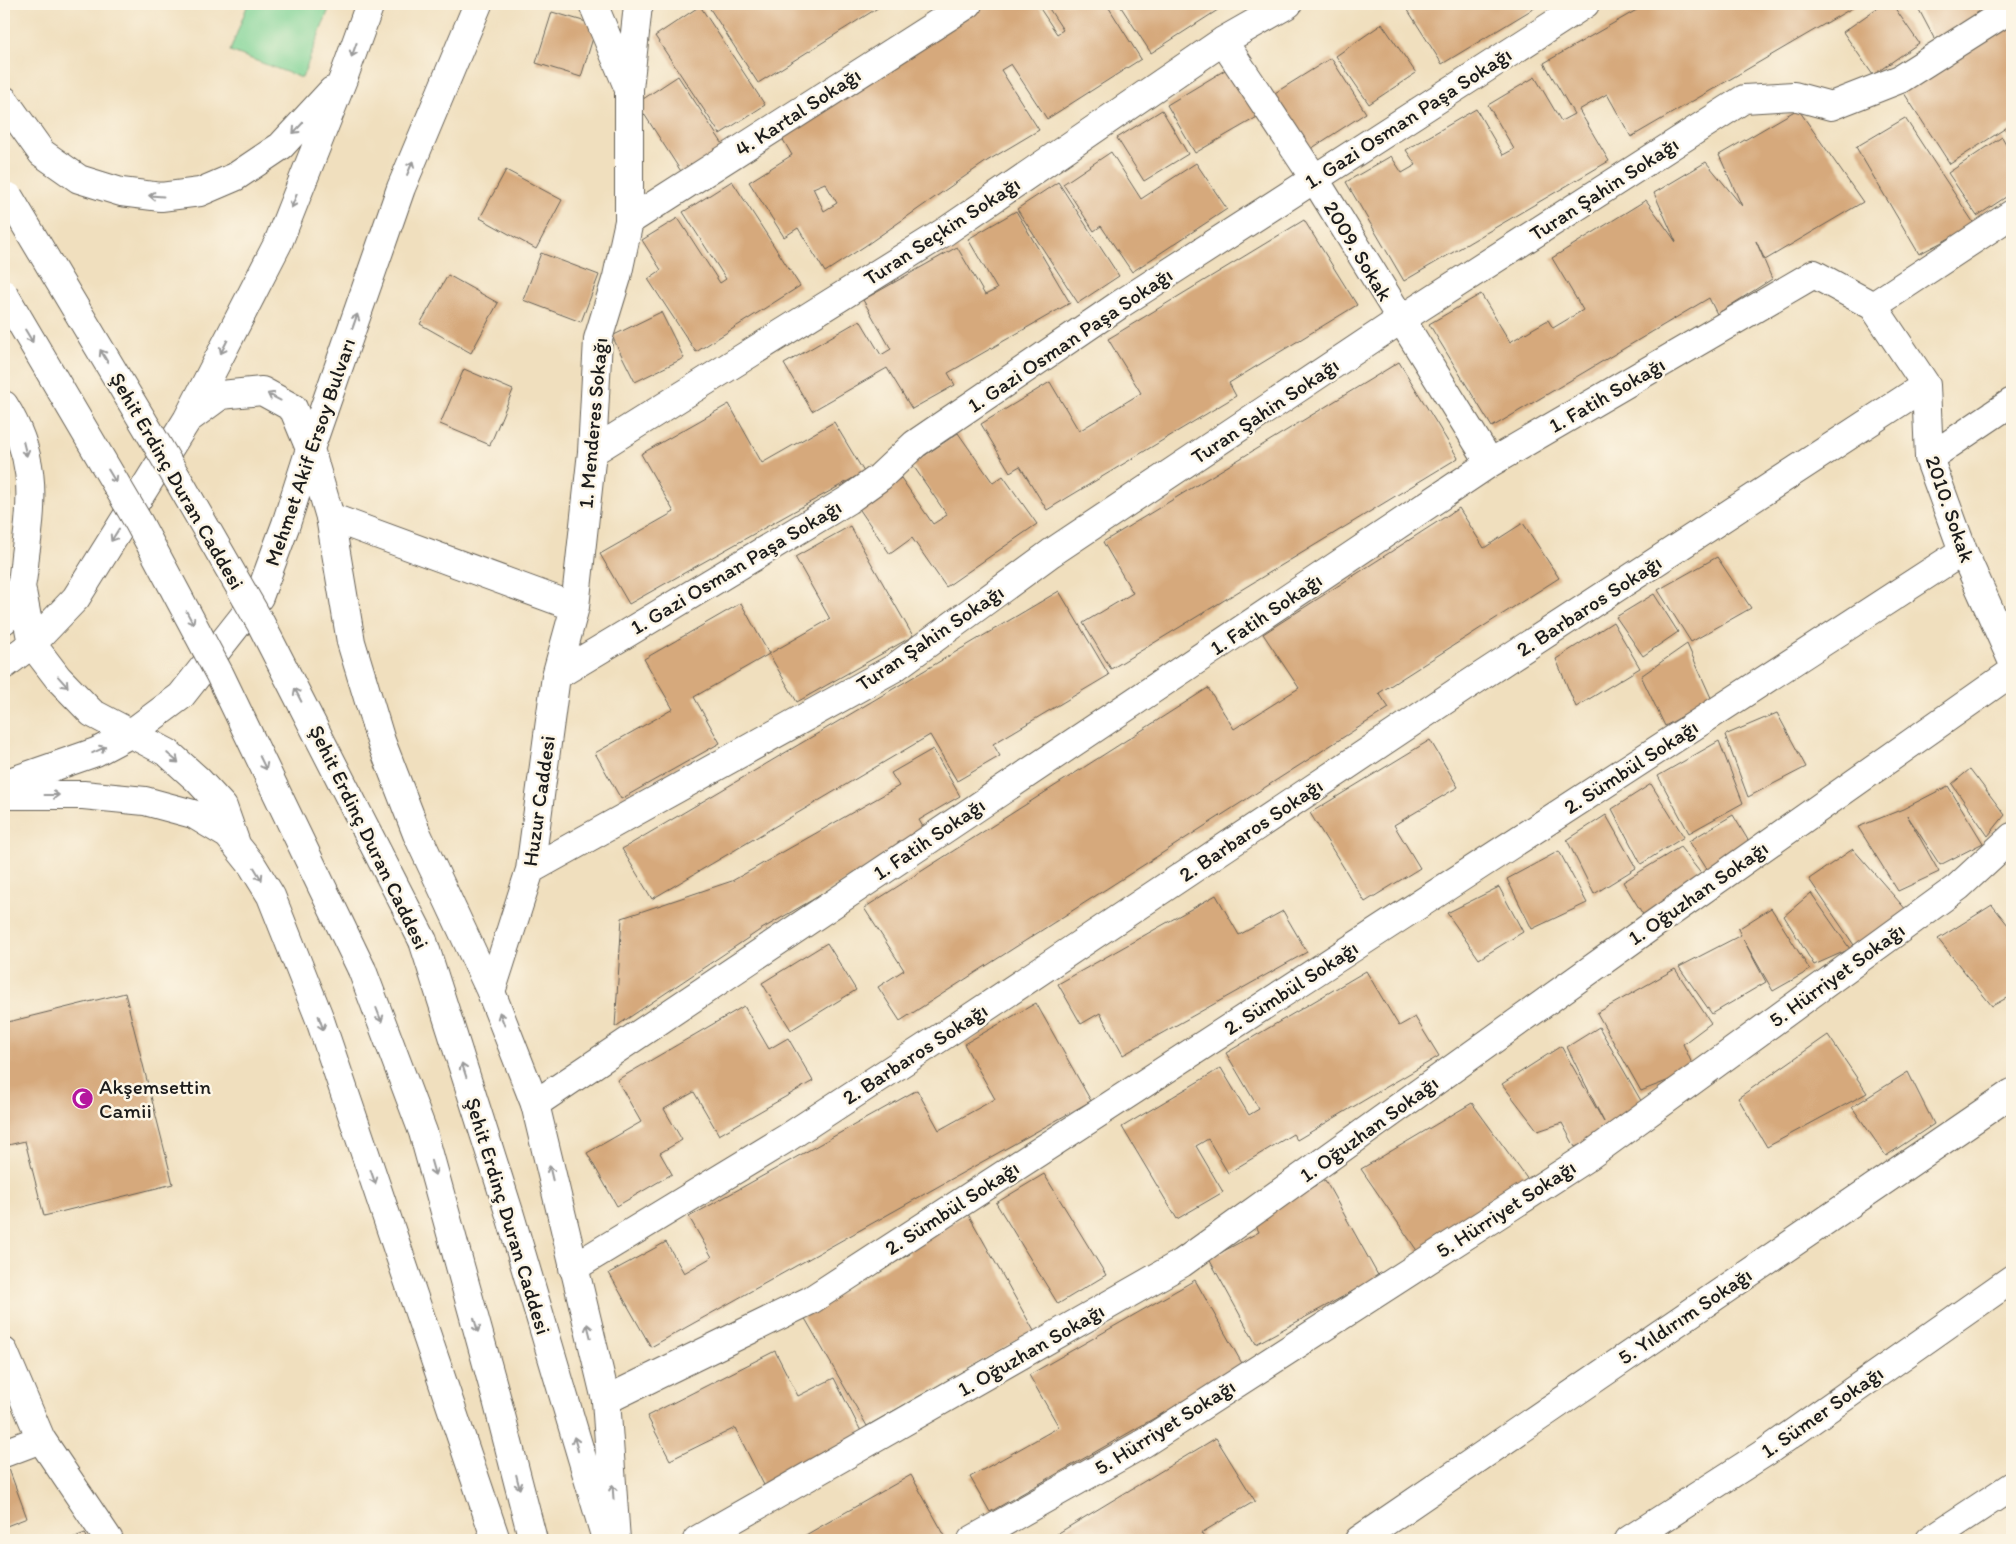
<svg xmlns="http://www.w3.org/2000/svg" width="2016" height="1544" viewBox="0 0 2016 1544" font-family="Itim,sans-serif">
	<rect width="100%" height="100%" fill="#fcf5e5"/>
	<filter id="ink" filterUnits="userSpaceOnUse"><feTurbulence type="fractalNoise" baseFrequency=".02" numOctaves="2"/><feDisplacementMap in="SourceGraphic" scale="10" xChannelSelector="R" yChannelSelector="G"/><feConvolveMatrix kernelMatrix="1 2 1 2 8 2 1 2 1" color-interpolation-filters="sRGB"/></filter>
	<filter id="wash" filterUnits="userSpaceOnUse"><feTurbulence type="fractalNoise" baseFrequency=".0096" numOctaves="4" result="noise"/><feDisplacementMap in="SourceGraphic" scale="20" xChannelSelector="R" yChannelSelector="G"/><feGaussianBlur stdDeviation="1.12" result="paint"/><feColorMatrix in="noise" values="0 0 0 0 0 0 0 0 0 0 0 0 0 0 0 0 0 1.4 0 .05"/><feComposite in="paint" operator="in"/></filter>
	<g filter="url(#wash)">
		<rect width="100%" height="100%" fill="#f0dfbe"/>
		<path fill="#80d497" stroke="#4e785a" d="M248 4H331L302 78 230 51Z
			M4 463 11 497 4 511Z"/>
		<g id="blocks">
			<path fill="#d6a97b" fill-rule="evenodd" d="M707 4H884L758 83Z
				M981 4H1037L1057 34 1063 30 1046 4H1115L1109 8 1141 59 1047 119 1011 64 1001 70 1039 130 987 161 865 246 825 272 798 228 784 237 749 182 792 155 779 133ZM825 183 837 203 824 211 813 188Z
				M1119 4H1227L1151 53Z
				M1404 4H1541L1442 64Z
				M1647 4H1859L1631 137 1607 94 1579 110 1609 161 1404 281 1346 182 1391 156 1402 173 1416 165 1406 150 1476 109 1503 155 1514 149 1488 105 1535 77 1561 121 1574 114 1544 63Z
				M1883 4H1892L1919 43 1873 75 1843 32Z
				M1916 4H1987L1991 11 1935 40Z
				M700 6 765 105 720 134 655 36Z
				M552 12 597 25 581 77 536 63Z
				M1382 24 1416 73 1369 104 1336 56Z
				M2012 24V124L1950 164 1902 90Z
				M1331 58 1366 113 1306 152 1270 96Z
				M1230 67 1259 116 1195 153 1167 105Z
				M678 76 726 149 684 176 637 103Z
				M1798 109 1863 202 1765 260 1756 241 1772 279 1717 314 1709 298 1492 427 1429 324 1481 294 1510 342 1548 320 1553 328 1583 310 1552 258 1646 200 1676 242 1654 193 1706 162 1742 206 1719 155Z
				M1162 110 1188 154 1144 181 1117 138Z
				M1905 118 1975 225 1919 254 1856 147Z
				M2012 130V143L2006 134Z
				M2002 137 2012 154V193L1977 216 1948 173Z
				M1111 152 1141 199 1196 163 1227 209 1132 272 1101 226 1094 231 1063 184Z
				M506 170 562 200 536 249 480 218Z
				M732 181 800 286 696 352 648 279 661 270 642 240 678 218 720 283 726 279 683 212Z
				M1058 182 1119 276 1078 303 1017 209Z
				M1016 211 1070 303 948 373 955 385 912 409 887 368 812 411 784 364 860 320 881 355 891 349 863 300 957 247 985 295 997 289 968 239Z
				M1304 220 1357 305 1229 383 1236 396 1047 510 1020 466 1010 472 981 424 1050 382 1079 431 1141 393 1108 339Z
				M541 253 599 275 581 322 523 300Z
				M448 275 498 303 471 353 420 324Z
				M661 312 684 358 635 382 612 336Z
				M1399 362 1458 458 1111 669 1083 623 1133 593 1103 542Z
				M464 369 513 390 490 445 440 424Z
				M729 404 762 463 834 422 864 472 629 604 600 554 674 512 641 454Z
				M958 433 993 483 1003 476 1037 524 946 587 912 538 890 554 858 507 901 478 933 524 947 515 912 464Z
				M1459 508 1484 548 1523 523 1559 578 1379 693 1389 708 900 1021 878 987 904 970 864 908 1208 688 1234 729 1299 688 1263 634Z
				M850 526 913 636 797 702 769 654 830 619 795 557Z
				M1717 557 1751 608 1691 642 1658 590Z
				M1059 591 1109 675 993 744 1000 756 957 781 930 735 652 899 622 849Z
				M1654 594 1678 632 1643 656 1616 617Z
				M741 603 769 654 694 697 720 743 621 799 595 753 673 709 644 659Z
				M1613 622 1640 668 1576 707 1556 659Z
				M1687 644 1712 700 1665 726 1641 676Z
				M1777 713 1806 767 1748 797 1725 735Z
				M1430 740 1458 787 1394 825 1420 868 1365 902 1310 813Z
				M1719 741 1743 803 1689 833 1658 776Z
				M933 749 960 796 919 820 927 834 760 930 615 1027 622 918 732 881 899 786 891 773Z
				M1970 769 2005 815 1988 836 1952 784Z
				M1651 784 1684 837 1641 864 1612 809Z
				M1948 786 1983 843 1940 865 1907 815 1939 872 1898 891 1858 827 1903 809Z
				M1606 815 1636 868 1594 894 1567 840Z
				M1733 815 1751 845 1710 874 1689 841Z
				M1680 847 1707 881 1647 921 1623 882Z
				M1853 849 1908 912 1858 951 1809 879Z
				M1559 851 1587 903 1532 929 1507 879Z
				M1499 887 1523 932 1479 959 1447 913Z
				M1811 893 1850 949 1814 965 1784 916Z
				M1216 895 1239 935 1283 911 1307 952 1123 1055 1100 1013 1081 1024 1058 984Z
				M1992 905 2012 930V995L1992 1006 1938 939Z
				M1771 908 1810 970 1773 991 1743 939 1766 982 1712 1014 1679 967 1741 935 1738 929Z
				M827 943 856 990 791 1030 762 983Z
				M1675 969 1711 1023 1683 1044 1695 1070 1641 1091 1597 1013Z
				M1366 971 1399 1026 1415 1017 1439 1056 1297 1140 1293 1134 1228 1173 1208 1139 1196 1146 1223 1192 1177 1219 1122 1127 1221 1068 1249 1115 1259 1109 1226 1053Z
				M125 993 173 1184 44 1216 25 1141 4 1146V1023Z
				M1036 1003 1091 1101 651 1347 609 1273 666 1242 684 1273 712 1257 689 1217 917 1090 939 1130 995 1099 964 1044Z
				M744 1006 769 1049 788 1038 813 1081 719 1135 694 1092 664 1109 682 1140 660 1153 672 1174 617 1206 587 1153 641 1122 617 1080Z
				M1599 1027 1644 1106 1609 1132 1575 1147 1562 1123 1538 1131 1502 1084 1561 1046 1604 1122 1567 1047Z
				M1828 1035 1867 1093 1767 1147 1738 1098Z
				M1908 1072 1934 1124 1886 1156 1852 1107Z
				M1472 1103 1531 1184 1420 1255 1361 1169Z
				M1044 1174 1106 1275 1058 1304 996 1203Z
				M1325 1180 1379 1277 1256 1344 1209 1259 1259 1232 1253 1220Z
				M968 1214 1034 1331 867 1426 803 1315 910 1254 907 1249Z
				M1195 1280 1244 1367 990 1512 970 1477 1059 1427 1029 1375Z
				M775 1351 798 1396 834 1378 866 1441 767 1491 735 1428 670 1460 647 1416Z
				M1216 1438 1255 1501 1201 1533 1206 1540H1047Z
				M9 1469 27 1518 4 1527V1471Z
				M911 1475 945 1536 938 1540H797Z
				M85 1533 88 1540H67Z"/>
		</g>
	</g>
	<g filter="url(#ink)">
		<use href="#blocks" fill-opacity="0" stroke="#666055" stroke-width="1"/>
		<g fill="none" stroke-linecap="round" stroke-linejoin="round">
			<defs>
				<path id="minor" d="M593 4 628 87
					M1223 41 1314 178 1490 463
					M629 221 968 4
					M1873 306 1926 385 1929 458 1963 551 2012 660
					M592 452 946 231 1223 41 1288 4
					M1929 458 2012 402
					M330 517 575 607
					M556 676 848 500 880 477 915 444 1119 305 1585 4
					M530 870 894 668 1051 553 1400 320 1744 99 1794 96 1831 106 1900 79 2012 8
					M491 992 530 870 556 676 575 607 592 452 598 339 617 277 629 221V89L638 5 640 4
					M535 1104 1490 463 1814 274 1873 306 2012 214
					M573 1268 787 1138 958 1026 1463 688 1926 385
					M4 1352 41 1439 109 1540
					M606 1400 811 1300 1963 551
					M4 1453 41 1439
					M697 1540 1182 1263 1650 927 2012 672
					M972 1540 1144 1443 1589 1156 1958 887 2012 837
					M1359 1540 2012 1093
					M1629 1540 1766 1452 2012 1279
					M1930 1540 2012 1486"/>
				<path id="major" d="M4 100 42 153 79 179 121 192 161 197 200 192 235 177 281 146 332 91
					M4 405C34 453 34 493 26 548 24 560 24 575 21 586 17 598 9 610 4 620
					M187 420 221 395 262 391 293 408 310 449 330 517 351 642 381 741 417 834 491 992 535 1104 606 1400 616 1540
					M21 586 32 644 58 678 92 713 168 753 198 780 223 807 236 844
					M4 665 32 644 76 598 187 420 278 243 343 79 370 4
					M4 784 96 752 130 734 181 696 259 597 286 524 310 449 401 188 478 4
					M4 795H83L145 801 193 814 228 835 252 865 271 896 319 1017 496 1540
					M423 941 509 1212 606 1539
					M362 970 423 1132 497 1400 533 1540"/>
			</defs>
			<use href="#minor" stroke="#666055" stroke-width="30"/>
			<use href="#major" stroke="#666055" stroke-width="30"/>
			<use href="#minor" stroke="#fff" stroke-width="28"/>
			<use href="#major" stroke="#fff" stroke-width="28"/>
			<defs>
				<path id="major-bridge" d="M9 197 180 483 261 624 423 941
					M4 294 139 523 220 675 362 970"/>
			</defs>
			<use href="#major-bridge" stroke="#666055" stroke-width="30" stroke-linecap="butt"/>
			<use href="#major-bridge" stroke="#fff" stroke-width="28"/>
		</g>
		<defs><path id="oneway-shaft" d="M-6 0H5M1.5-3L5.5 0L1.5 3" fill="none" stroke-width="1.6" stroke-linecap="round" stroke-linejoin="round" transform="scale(1.25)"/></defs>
		<g stroke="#999">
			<use href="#oneway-shaft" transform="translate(354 50) rotate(110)"/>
			<use href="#oneway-shaft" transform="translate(298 128) rotate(133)"/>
			<use href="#oneway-shaft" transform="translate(410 168) rotate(-67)"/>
			<use href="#oneway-shaft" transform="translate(156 196) rotate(-176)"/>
			<use href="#oneway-shaft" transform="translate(294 201) rotate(112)"/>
			<use href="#oneway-shaft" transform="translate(355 321) rotate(-71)"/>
			<use href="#oneway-shaft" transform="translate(29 336) rotate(59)"/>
			<use href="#oneway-shaft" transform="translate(224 347) rotate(117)"/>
			<use href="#oneway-shaft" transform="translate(104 356) rotate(-121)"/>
			<use href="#oneway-shaft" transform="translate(274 397) rotate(-152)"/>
			<use href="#oneway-shaft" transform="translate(25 449) rotate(76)"/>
			<use href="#oneway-shaft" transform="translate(112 476) rotate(59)"/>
			<use href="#oneway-shaft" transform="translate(115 535) rotate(122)"/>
			<use href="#oneway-shaft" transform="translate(190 618) rotate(62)"/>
			<use href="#oneway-shaft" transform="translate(63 682) rotate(48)"/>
			<use href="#oneway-shaft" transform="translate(298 695) rotate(-117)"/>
			<use href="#oneway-shaft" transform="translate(99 750) rotate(-25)"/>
			<use href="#oneway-shaft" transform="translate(173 758) rotate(40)"/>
			<use href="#oneway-shaft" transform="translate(263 763) rotate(64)"/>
			<use href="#oneway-shaft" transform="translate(52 795)"/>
			<use href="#oneway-shaft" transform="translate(258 874) rotate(59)"/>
			<use href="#oneway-shaft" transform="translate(379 1015) rotate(69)"/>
			<use href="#oneway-shaft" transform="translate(502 1019) rotate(-111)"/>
			<use href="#oneway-shaft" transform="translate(321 1023) rotate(71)"/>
			<use href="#oneway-shaft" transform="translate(464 1070) rotate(-108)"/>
			<use href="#oneway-shaft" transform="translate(433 1168) rotate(74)"/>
			<use href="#oneway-shaft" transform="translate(551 1173) rotate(-103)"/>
			<use href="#oneway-shaft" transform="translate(373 1177) rotate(71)"/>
			<use href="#oneway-shaft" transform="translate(476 1325) rotate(74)"/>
			<use href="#oneway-shaft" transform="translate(589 1331) rotate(-104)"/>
			<use href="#oneway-shaft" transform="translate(576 1444) rotate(-106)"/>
			<use href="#oneway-shaft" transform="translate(518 1482) rotate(76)"/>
			<use href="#oneway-shaft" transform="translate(613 1492) rotate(-94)"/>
		</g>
	</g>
	<defs>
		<symbol id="mosque-disc" viewBox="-11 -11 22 22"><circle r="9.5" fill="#b5179e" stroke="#fcf5e5"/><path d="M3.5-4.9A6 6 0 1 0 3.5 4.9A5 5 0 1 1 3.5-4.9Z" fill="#fff"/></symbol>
	</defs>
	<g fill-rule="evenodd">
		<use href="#mosque-disc" x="70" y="1086" width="25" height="25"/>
	</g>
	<g text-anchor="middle" stroke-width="5" stroke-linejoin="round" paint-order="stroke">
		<g font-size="21" fill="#1c1c1c" stroke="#fcf5e5">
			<text transform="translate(798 112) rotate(-33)" y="7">4. Kartal Sokağı</text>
			<text transform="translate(1408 118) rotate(-33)" y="7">1. Gazi Osman Paşa Sokağı</text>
			<text transform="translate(1604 189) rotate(-33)" y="7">Turan Şahin Sokağı</text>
			<text transform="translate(942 231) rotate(-33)" y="7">Turan Seçkin Sokağı</text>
			<text transform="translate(1358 251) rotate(59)" y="7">2009. Sokak</text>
			<text transform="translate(1070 340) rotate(-34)" y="7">1. Gazi Osman Paşa Sokağı</text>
			<text transform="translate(1607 395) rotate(-30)" y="7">1. Fatih Sokağı</text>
			<text transform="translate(1265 411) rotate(-34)" y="7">Turan Şahin Sokağı</text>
			<text transform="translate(593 423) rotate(-85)" y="7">1. Menderes Sokağı</text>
			<text transform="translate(310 452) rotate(-71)" y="7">Mehmet Akif Ersoy Bulvarı</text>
			<text transform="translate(177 481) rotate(60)" y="7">Şehit Erdinç Duran Caddesi</text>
			<text transform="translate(1950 509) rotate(71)" y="7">2010. Sokak</text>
			<text transform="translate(736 567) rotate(-31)" y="7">1. Gazi Osman Paşa Sokağı</text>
			<text transform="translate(1589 606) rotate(-33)" y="7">2. Barbaros Sokağı</text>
			<text transform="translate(1266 614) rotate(-34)" y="7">1. Fatih Sokağı</text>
			<text transform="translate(930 638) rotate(-34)" y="7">Turan Şahin Sokağı</text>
			<text transform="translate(1631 767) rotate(-33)" y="7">2. Sümbül Sokağı</text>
			<text transform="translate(539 801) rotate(-82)" y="7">Huzur Caddesi</text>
			<text transform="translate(1251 830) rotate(-34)" y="7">2. Barbaros Sokağı</text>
			<text transform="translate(369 837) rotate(64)" y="7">Şehit Erdinç Duran Caddesi</text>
			<text transform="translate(929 839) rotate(-34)" y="7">1. Fatih Sokağı</text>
			<text transform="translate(1698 893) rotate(-35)" y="7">1. Oğuzhan Sokağı</text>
			<text transform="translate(1837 975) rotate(-36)" y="7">5. Hürriyet Sokağı</text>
			<text transform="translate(1291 988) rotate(-33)" y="7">2. Sümbül Sokağı</text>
			<text transform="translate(915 1054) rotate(-33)" y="7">2. Barbaros Sokağı</text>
			<text transform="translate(1369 1129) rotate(-36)" y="7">1. Oğuzhan Sokağı</text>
			<text transform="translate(952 1208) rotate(-33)" y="7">2. Sümbül Sokağı</text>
			<text transform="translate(1506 1209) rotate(-33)" y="7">5. Hürriyet Sokağı</text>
			<text transform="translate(508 1216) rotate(73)" y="7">Şehit Erdinç Duran Caddesi</text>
			<text transform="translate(1685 1316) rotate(-34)" y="7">5. Yıldırım Sokağı</text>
			<text transform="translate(1031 1350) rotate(-30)" y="7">1. Oğuzhan Sokağı</text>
			<text transform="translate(1822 1412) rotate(-35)" y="7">1. Sümer Sokağı</text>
			<text transform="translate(1165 1427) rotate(-32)" y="7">5. Hürriyet Sokağı</text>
		</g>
		<g font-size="21" fill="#1c1c1c" stroke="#fcf5e5" text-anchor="start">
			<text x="99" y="1094">Akşemsettin<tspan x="99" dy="24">Camii</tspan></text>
		</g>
	</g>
	<rect width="2016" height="1544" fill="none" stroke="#fcf5e5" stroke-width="20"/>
</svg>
